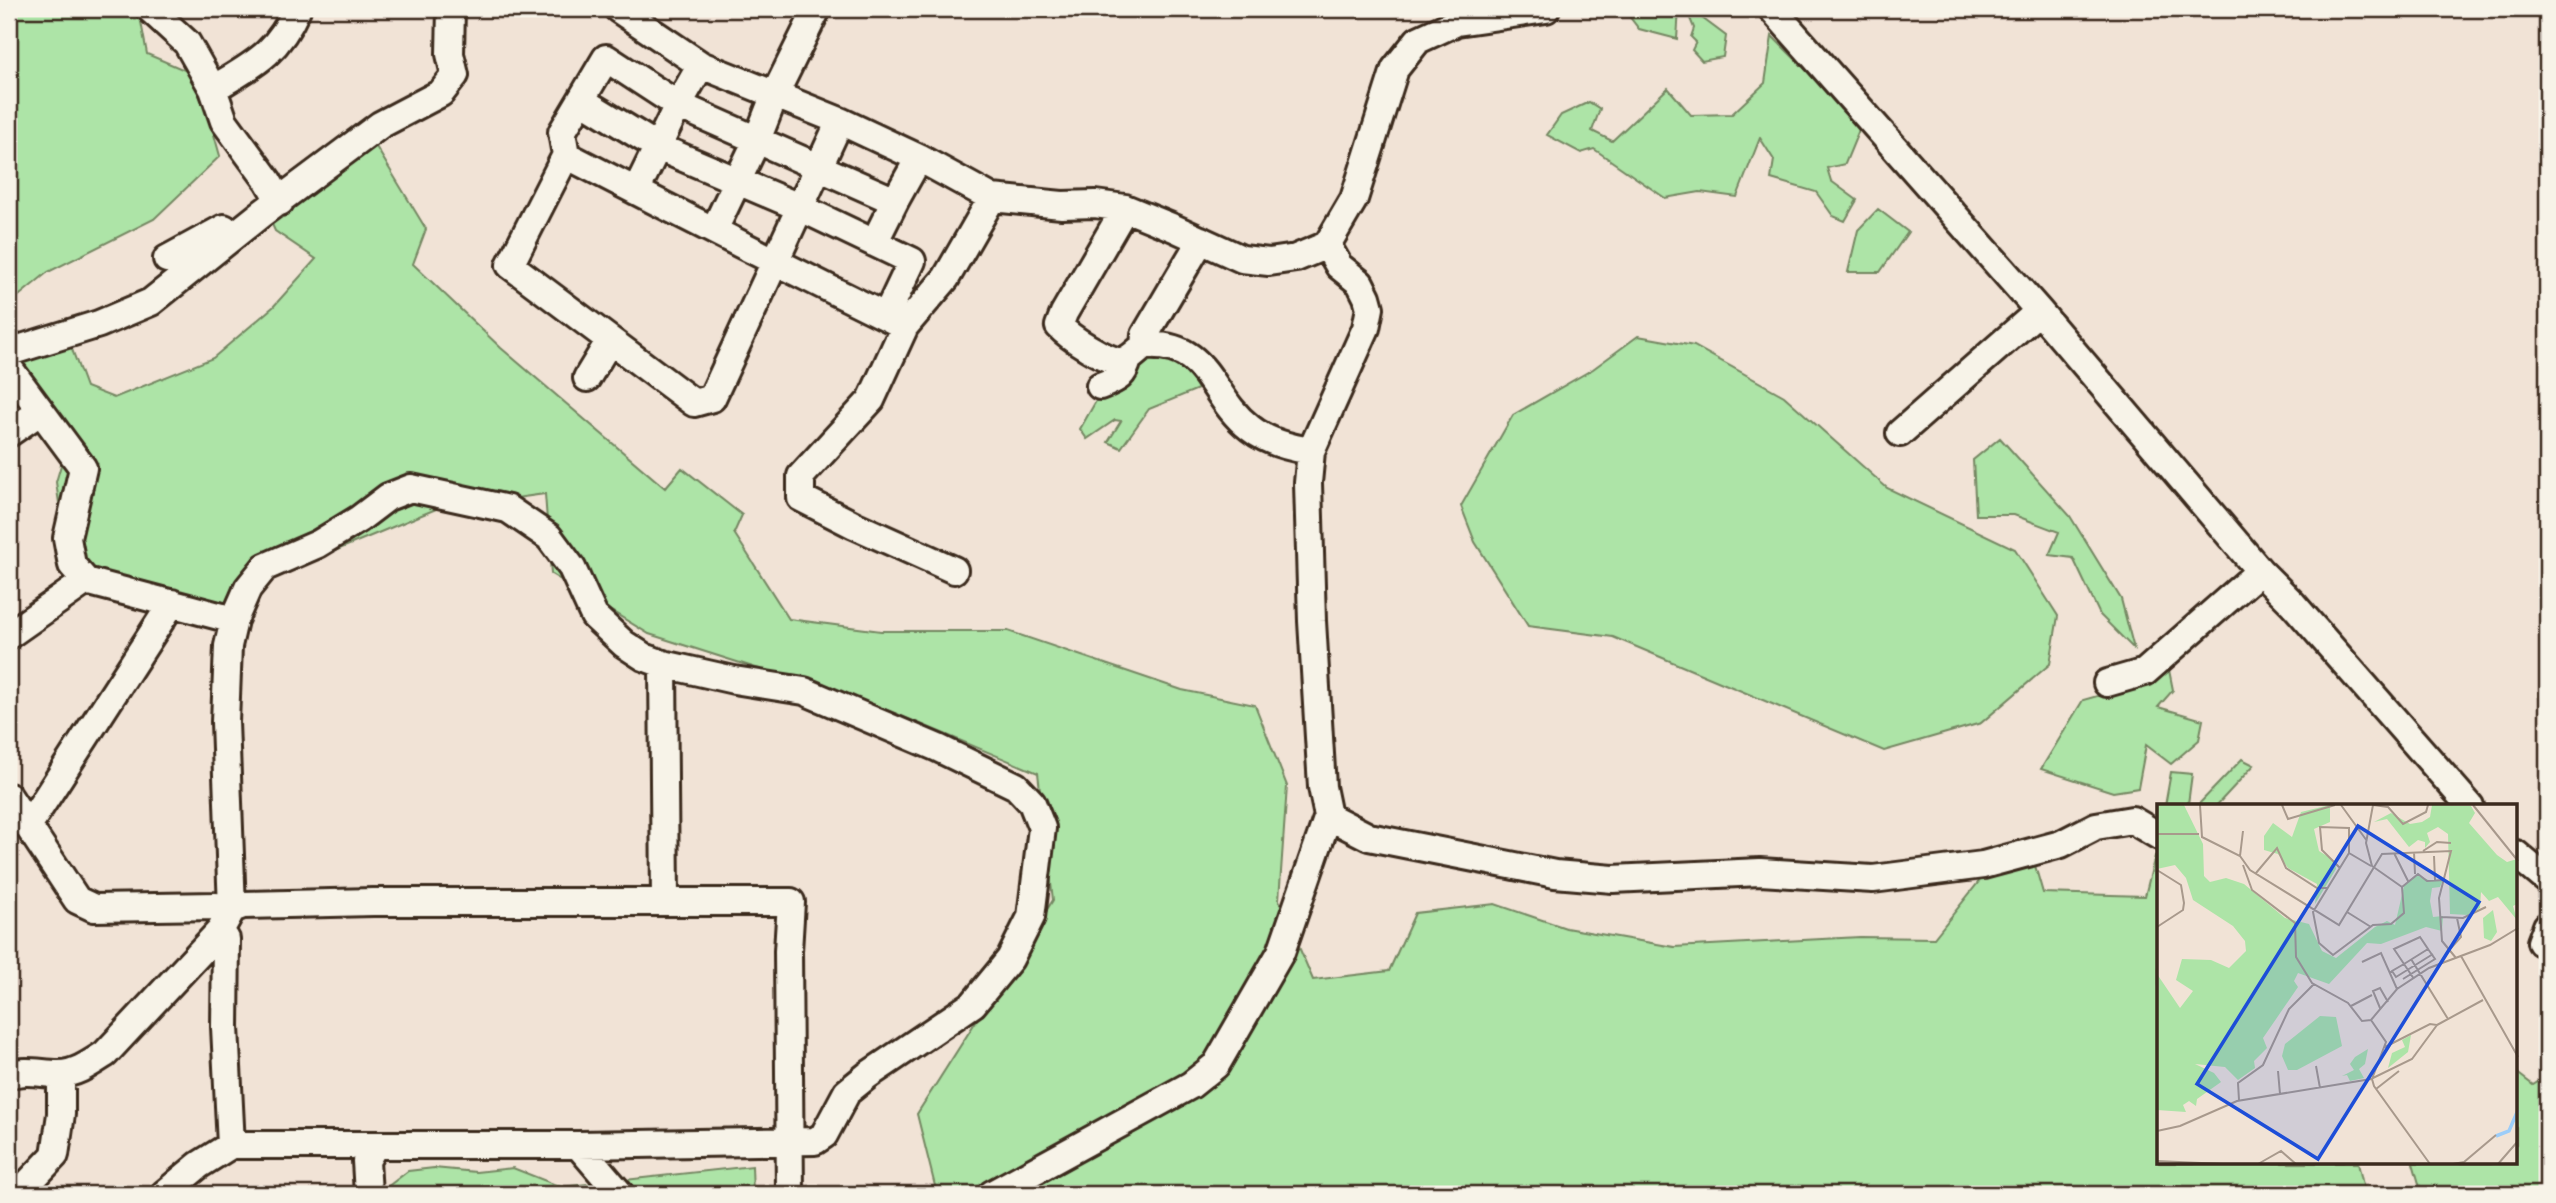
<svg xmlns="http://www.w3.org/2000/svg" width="2556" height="1203" viewBox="0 0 2556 1203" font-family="Caveat,sans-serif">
	<rect width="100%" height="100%" fill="#f1e3d6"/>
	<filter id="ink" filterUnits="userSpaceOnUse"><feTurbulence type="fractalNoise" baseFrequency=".0143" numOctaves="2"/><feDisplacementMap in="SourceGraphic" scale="14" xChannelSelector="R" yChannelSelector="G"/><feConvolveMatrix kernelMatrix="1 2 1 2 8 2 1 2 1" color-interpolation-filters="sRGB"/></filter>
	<g filter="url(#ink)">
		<path fill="#ade4a7" stroke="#748762" stroke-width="2" d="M9 9H134L139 11 147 54 187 71 208 113 220 156 154 219 48 272 9 304Z
			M1679 9 1677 39 1639 29 1629 16Z
			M1698 15 1726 36 1723 57 1702 61 1692 50 1696 42 1691 37 1694 28 1689 16Z
			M1772 36 1861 125 1845 164 1827 168 1831 181 1857 200 1845 221 1833 216 1816 192 1771 179 1774 160 1760 138 1737 197 1700 192 1665 198 1594 149 1581 153 1547 135 1561 115 1589 102 1600 109 1592 131 1612 141 1668 88 1691 115 1732 114 1765 83Z
			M372 140 426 229 413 264 501 348 665 488 682 468 742 515 734 533 789 619 881 631H1008L1182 690 1255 705 1287 786 1279 900 1313 980 1389 971 1415 913 1495 904 1566 928 1674 947 1860 937 1934 938 1989 869 2034 862 2043 893 2145 896 2155 856 2159 857V1163H2358L2365 1194H937L917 1114 1053 900 1038 773 885 709 649 634 551 574 545 494 436 509 274 576 227 610 86 569 61 517 56 482 69 438 9 356 70 344 86 387 114 398 213 358 273 307 316 259 275 231 261 200Z
			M1878 209 1908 232 1880 272H1848L1858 230Z
			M1638 336 1694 346 1784 396 1887 488 2015 549 2058 616 2050 664 1981 723 1884 751 1613 637 1528 626 1475 542 1461 506 1513 415 1593 369Z
			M1161 354 1186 367 1198 389 1149 409 1121 448 1108 442 1121 421 1115 420 1087 439 1080 429 1096 401 1117 390 1130 370Z
			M2000 438 2070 516 2121 599 2134 649 2100 615 2073 558 2049 555 2059 532 2014 515H1976L1973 460Z
			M2168 665 2173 690 2158 707 2203 720 2199 740 2171 764 2146 745 2138 788 2113 792 2041 769 2083 700 2115 691Z
			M2242 759 2254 765 2216 806H2197Z
			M2171 772 2192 774 2188 804 2165 806Z
			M2516 1072 2533 1085 2547 1076V1194H2422L2413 1163H2516Z
			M752 1166 753 1194H378L408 1171 434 1168 476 1172 513 1168 561 1187Z"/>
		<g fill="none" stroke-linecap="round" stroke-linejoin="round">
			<defs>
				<path id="minor" d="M150 9 187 43 213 89 224 121 268 181 280 202
					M618 9 701 65 840 121 919 158 992 198 1062 205 1095 204 1125 208 1174 228 1242 259 1269 262 1296 258 1327 245 1354 199 1395 69 1418 40 1457 22 1546 9
					M1772 9 2039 311 2260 571 2293 604 2470 806
					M213 89C254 64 277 54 297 9
					M581 100 658 147 799 207 912 261 886 316
					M840 121 712 398 694 403 510 265 566 155C678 213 791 270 905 326
					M566 155 562 132 606 58 678 105 895 201
					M636 191 678 105 701 65
					M1125 208 1064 313 1059 326C1069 337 1107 362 1121 361 1130 360 1137 351 1144 346L1145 335 1201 240
					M714 230 757 140 775 94 817 9
					M874 243 895 201 919 158
					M167 259 224 228
					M1144 346C1210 341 1208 396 1250 428 1266 441 1291 448 1311 451
					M9 352 99 324 151 302 261 214 380 125 441 93 455 75 450 54 451 9
					M9 368 83 468 67 538 72 565 86 581 234 620
					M587 378 610 340
					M1100 386C1117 379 1124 377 1128 359
					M9 433 41 411
					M1900 433 2039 311
					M954 570 854 525 801 498V476L871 400 905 326 946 278 992 198
					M9 635 86 581
					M663 664 665 900
					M2107 683 2145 672 2260 571
					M9 797 77 900 94 908 216 906 232 909 243 905 373 902H791L788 951 790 1194
					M1328 816 1369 837 1555 874 1613 879 1760 872 1873 879 1983 865 2061 844 2096 826 2132 820 2159 836
					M28 826 172 603
					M2516 854 2547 880
					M220 931 226 939 225 1027 231 1145
					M2541 942 2547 926
					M9 1075C26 1069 41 1074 59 1074 76 1074 91 1063 105 1054L220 931 232 909 225 722 228 646 234 620 248 588 265 567 318 544 359 519 388 497 411 488 508 509 549 537 572 568 594 616 624 644 644 657 663 664 734 680 804 691 938 748 1016 786 1032 803 1042 828 1031 917 1010 959 973 1004 868 1075 847 1092 824 1135 815 1141 578 1145H231L199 1165 164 1194
					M578 1145 620 1194
					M18 1194 55 1155 61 1114V1074
					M368 1194 366 1161 375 1145
					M992 1194 1191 1085 1216 1065 1281 952 1328 816 1322 787 1312 621 1308 483 1311 451 1366 328 1370 308 1367 297 1360 283 1339 266 1327 245"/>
			</defs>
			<use href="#minor" stroke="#3b2a1e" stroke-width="32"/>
			<use href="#minor" stroke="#f7f3e8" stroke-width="26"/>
		</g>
	</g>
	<g transform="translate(2157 804)">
		<rect width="360" height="360" fill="#f1e3d6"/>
		<path d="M0 1H27L46 40 47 72 53 78 69 74 87 80 128 114 152 120 165 147 179 154 218 123 230 117 238 121 247 82 260 71 274 77 286 76 283 83 275 84 273 97 276 113 286 112 285 127 269 123 224 140 210 139 172 180 141 169 137 177 141 183 106 234 110 244 97 257 98 264 81 276 68 263 38 260 57 269 64 278 40 295 39 302 32 297 26 301 29 308 0 306V170L23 204 36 187 19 176 25 155 54 156 72 164 89 147 88 137 76 122 36 96 29 74 18 61 0 65ZM173 1V18L157 25 162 47 178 57 179 65 158 100 160 80 131 64 121 50 107 46V32L116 19 135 33 144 8ZM275 1 314 2 318 9 312 19 340 51 350 58 360 55V48V100L356 102 360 116 341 93 332 97 324 88 323 104 312 111 293 110 291 30 281 23 270 29 273 38 268 44V38L261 36 252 43 230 15 217 18 234 9 253 20 265 18 273 13ZM336 106 340 128 334 137 327 134 326 114ZM163 212 179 213 185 242 140 266H131L125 252 128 240ZM254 231 251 248 231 264 235 249 248 243 245 236ZM211 245 208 260 202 265 207 274 193 277 190 271 185 272 197 266 193 260 198 253Z" fill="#ade4a7"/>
		<path fill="none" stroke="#9ccdf9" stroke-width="3.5" d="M339 332 352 327 361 306"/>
		<path fill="none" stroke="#a8998c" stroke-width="2" d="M43 1 45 33 83 52 93 66 182 121 225 50 294 47 282 94 285 137 299 154M125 1 131 15 178 1M184 1 210 37M216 1 231 3 246 20 269 8 271 1M316 1 361 57M0 30H42M266 47 280 38 294 39M257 48 258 70M192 49 214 62M237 49 251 77M83 52 86 27M277 52 278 76M86 61 95 86 138 119 139 153 155 179 191 199 205 217 214 216M183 64 165 46 163 23 192 24V49L156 108 162 139 176 151 216 121 234 120 247 109 245 83 215 62 209 39 216 1M0 66 24 81 27 99 26 106 0 123M99 69 120 44 129 64 160 84H170M245 83 261 70 270 77 287 76M190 108 214 123M284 113 306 114 329 103M294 144 304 133 300 114M304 152 361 253M254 155 291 215M205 158 224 149 240 185M235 167 239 173 276 150M233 169 235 167 247 160 271 145 263 133 237 145 257 175M246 175 278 155 271 145M194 202 215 191M223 204 216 187 223 184 231 198M214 216 240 185 272 164 333 141 361 124M214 216 229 238 215 275 217 282 273 360M280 221 326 196M159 262 163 284M121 267 123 290M219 285 242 267M82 296 81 279 106 261 132 205 157 180M0 327 23 322 80 297 214 275 255 255 280 221 273 220 228 243M0 357 66 360M101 360 124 347 139 360M296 360 307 358 339 331M341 360 361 337"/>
		<path fill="#1d4ed8" fill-opacity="0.15" stroke="#1d4ed8" stroke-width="3.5" d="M201 22 322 98 161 355 40 280Z"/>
		<rect width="360" height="360" fill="none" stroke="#3b2a1e" stroke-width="3.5"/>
	</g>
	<rect width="2556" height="1203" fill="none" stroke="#f7f3e8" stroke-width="35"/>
	<rect x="18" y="18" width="2521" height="1168" fill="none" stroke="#3b2a1e" stroke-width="2.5" filter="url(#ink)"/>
</svg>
